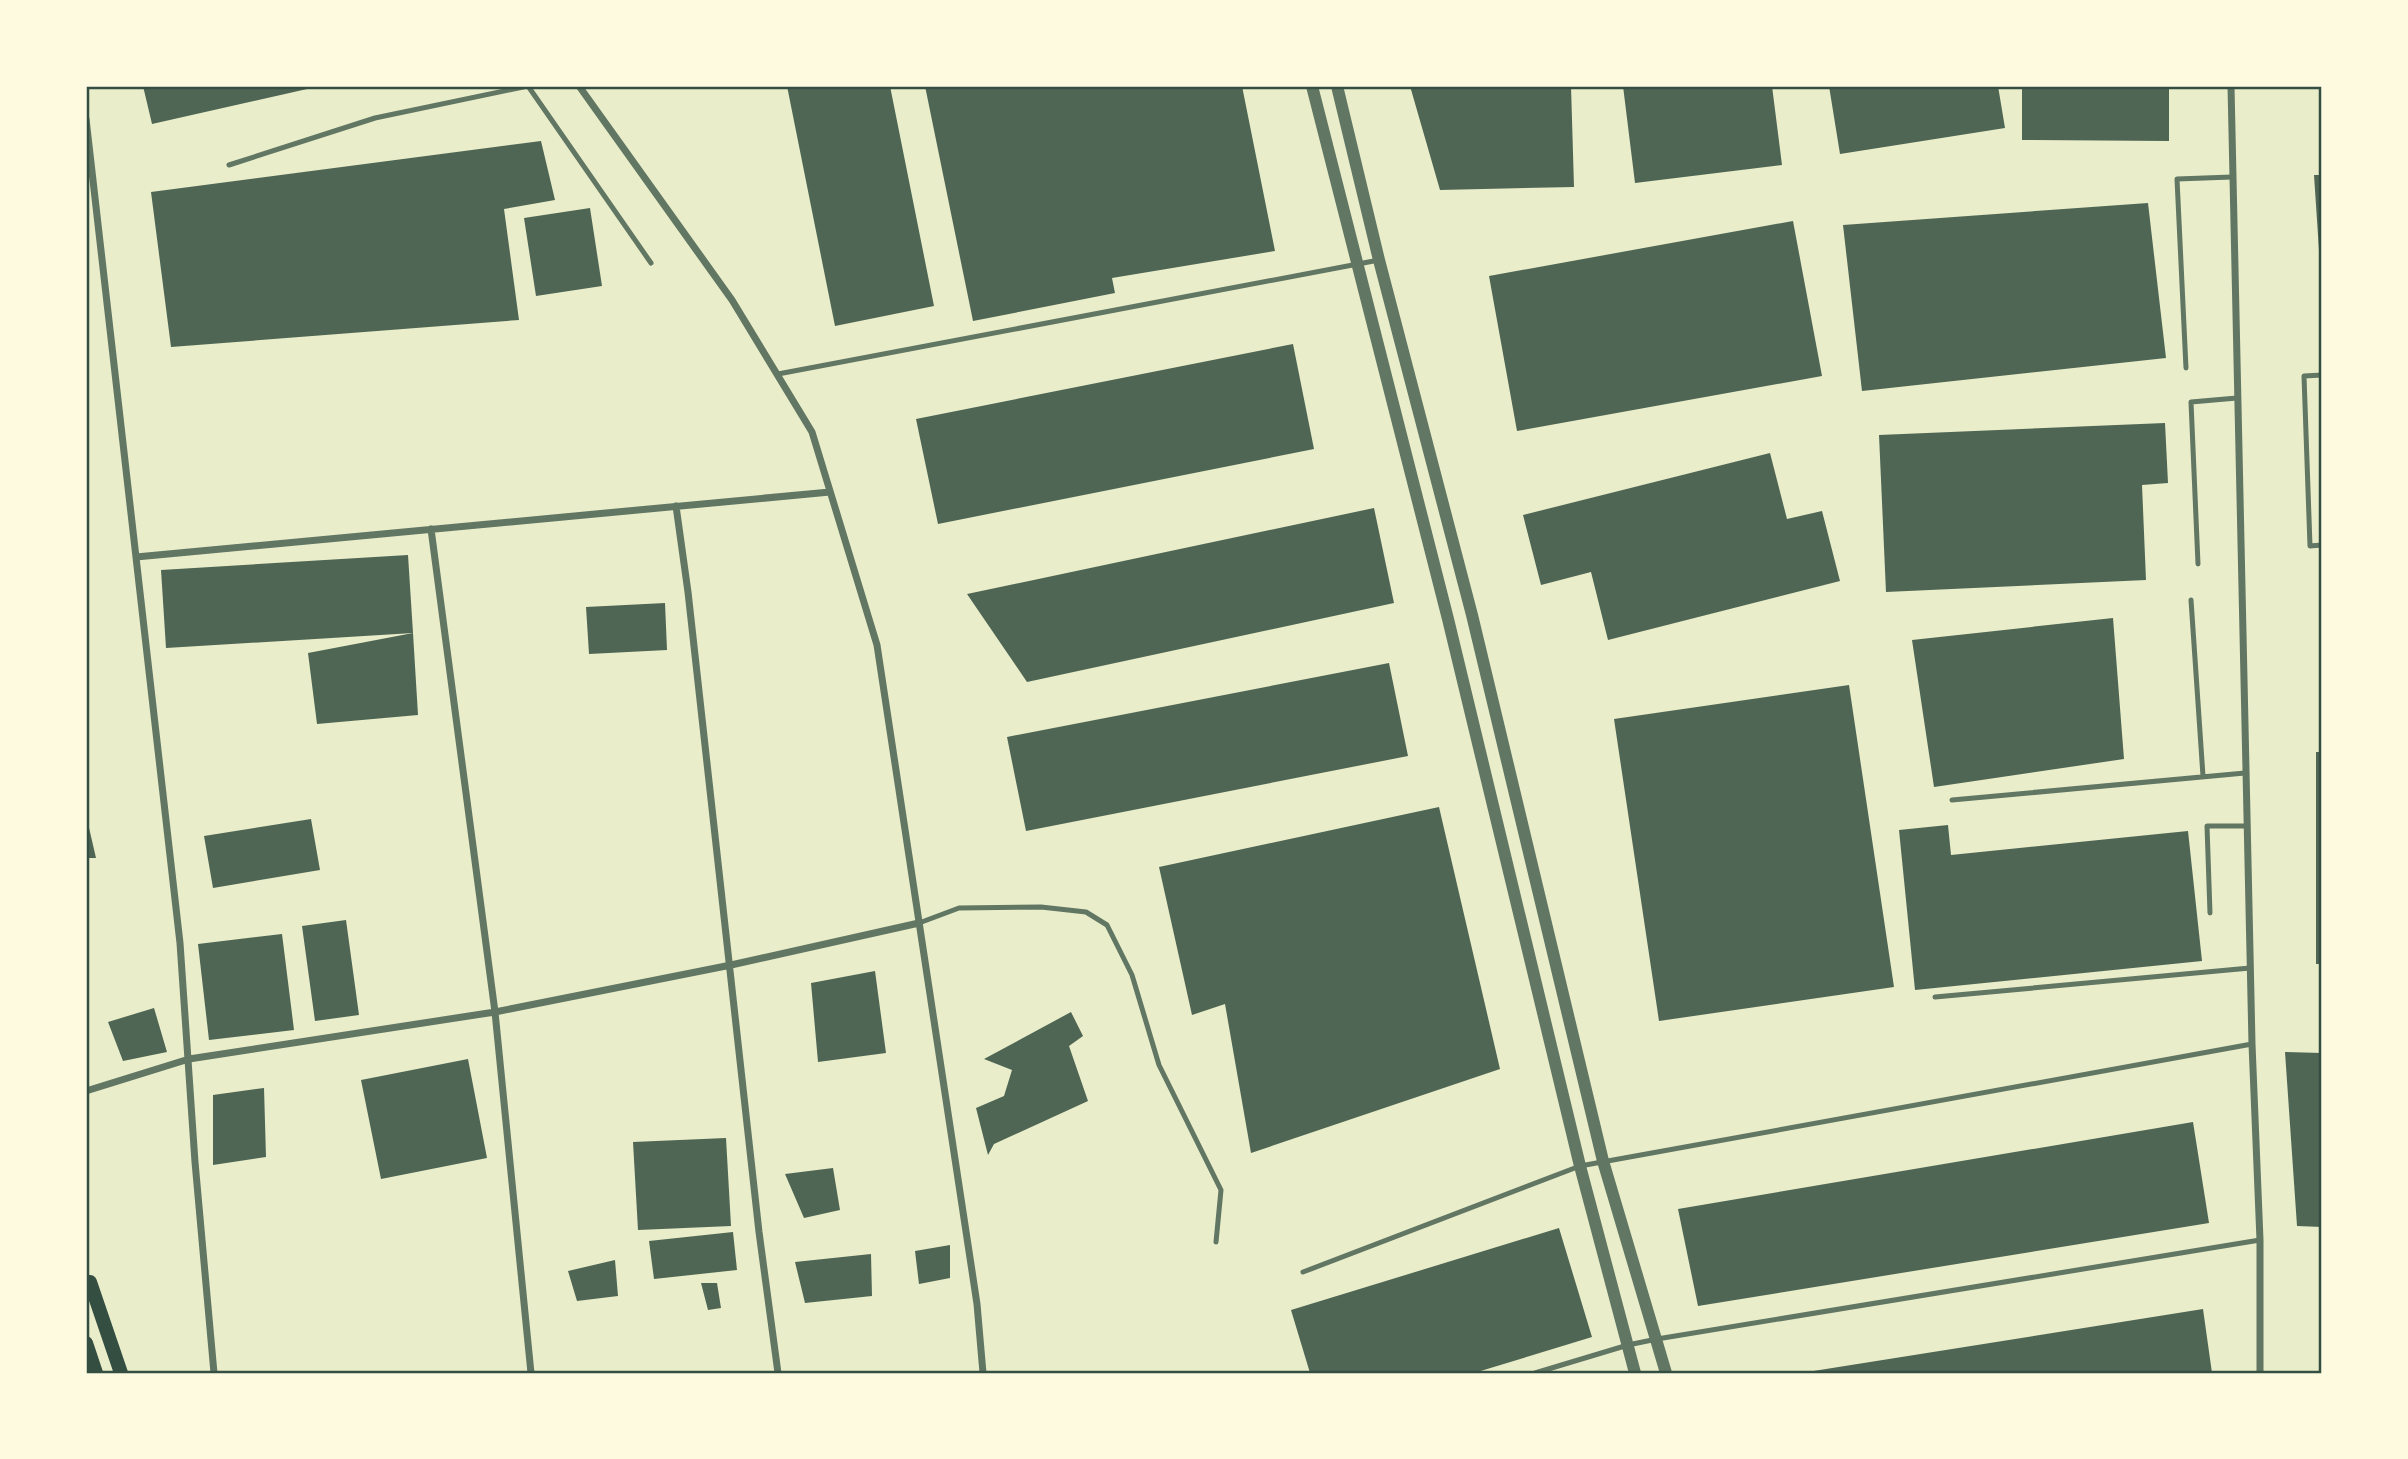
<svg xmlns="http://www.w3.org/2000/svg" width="2408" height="1459" viewBox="0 0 2408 1459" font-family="'Roboto Condensed',sans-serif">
	<rect width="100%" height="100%" fill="#e9edc9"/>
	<path fill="#4f6655" d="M143 86H316V87L152 124Z
		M787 86H890L934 306 835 326Z
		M925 86H1242L1275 251 1112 278 1115 293 973 321Z
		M1410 86H1571L1574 187 1440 190Z
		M1623 86H1772L1782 165 1635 183Z
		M1829 86H1998L2005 128 1840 154Z
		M2022 86H2169V141L2022 140Z
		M541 141 555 200 504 209 519 320 171 347 151 192Z
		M2314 175H2322V265H2320Z
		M2148 203 2166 358 1862 391 1843 225Z
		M590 208 602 286 536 296 524 218Z
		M1793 221 1822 376 1517 431 1489 276Z
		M1293 344 1314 449 938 524 916 419Z
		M2165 423 2168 483 2142 485 2146 580 1886 592 1879 435Z
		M1770 453 1787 519 1822 511 1840 581 1608 640 1591 572 1541 585 1523 515Z
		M1374 508 1394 603 1027 682 967 594Z
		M408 555 413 633 418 715 317 724 308 653 413 633 166 648 161 570Z
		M665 603 667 650 589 654 586 607Z
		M2113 618 2124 759 1934 787 1912 640Z
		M1389 663 1408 756 1026 831 1007 737Z
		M1849 685 1894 987 1659 1021 1614 719Z
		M2316 752H2322V964H2316Z
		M1439 807 1500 1069 1251 1153 1225 1004 1192 1015 1159 867Z
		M86 819H87L96 858H86Z
		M311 819 320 870 213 888 204 836Z
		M1948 825 1951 855 2188 831 2202 961 1915 990 1899 830Z
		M346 920 359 1015 315 1021 302 926Z
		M282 934 294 1030 209 1040 198 944Z
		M875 971 886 1053 818 1062 811 983Z
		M154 1008 167 1052 123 1061 108 1022Z
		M1071 1012 1083 1036 1069 1046 1088 1101 994 1144 988 1155 976 1108 1004 1096 1012 1070 984 1059Z
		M2285 1052 2322 1053V1227L2297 1226Z
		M468 1059 487 1158 381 1179 361 1080Z
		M264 1088 266 1157 213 1165V1095Z
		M2193 1122 2209 1223 1698 1306 1678 1209Z
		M726 1138 731 1226 638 1230 633 1142Z
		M833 1168 840 1210 804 1218 785 1174Z
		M1559 1228 1592 1337 1474 1373H1310L1291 1310Z
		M733 1232 737 1270 654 1279 649 1241Z
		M950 1245V1278L919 1284 915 1251Z
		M871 1254 872 1296 805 1303 795 1262Z
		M615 1260 618 1296 577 1301 568 1271Z
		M701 1283H717L721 1308 708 1310Z
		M2203 1309 2212 1373H1807V1372Z"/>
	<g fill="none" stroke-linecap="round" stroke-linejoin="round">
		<path stroke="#617663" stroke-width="5" d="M528 86 651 263
			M229 165 375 118 528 86
			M2186 368 2177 179 2232 177
			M778 374 1379 260
			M2322 375 2304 376 2310 546 2322 545
			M2198 564 2191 402 2237 398
			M2191 600 2203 776
			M1952 800 2245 773
			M2210 913 2207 826H2246
			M919 923 959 908 1041 907 1086 912 1107 925 1132 975 1159 1065 1221 1190 1216 1242
			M1935 997 2250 968
			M1303 1272 1580 1166 2252 1044
			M1535 1373 1628 1345 1657 1339 2260 1240"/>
		<path stroke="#617663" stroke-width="7" d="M579 86 732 300 812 432 877 645 977 1304 983 1373
			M2231 86 2252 1044 2260 1240V1373
			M86 119 180 943 195 1162 214 1373
			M676 506 688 592 759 1232 778 1373
			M431 529 495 1012 531 1373
			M136 557 830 492
			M86 1091 189 1059 495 1012 731 965 919 923"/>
		<path stroke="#617663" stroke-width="12" d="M1312 86 1448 619 1580 1166 1635 1373
			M1337 86 1379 260 1472 615 1603 1161 1666 1373"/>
		<path stroke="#344e41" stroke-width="14" d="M86 1283 90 1282 121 1373
			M86 1343 96 1373"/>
	</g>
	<rect width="2408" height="1459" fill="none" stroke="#fefae0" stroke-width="175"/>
	<rect x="88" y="88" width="2232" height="1284" fill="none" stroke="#344e41" stroke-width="2.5"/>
</svg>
